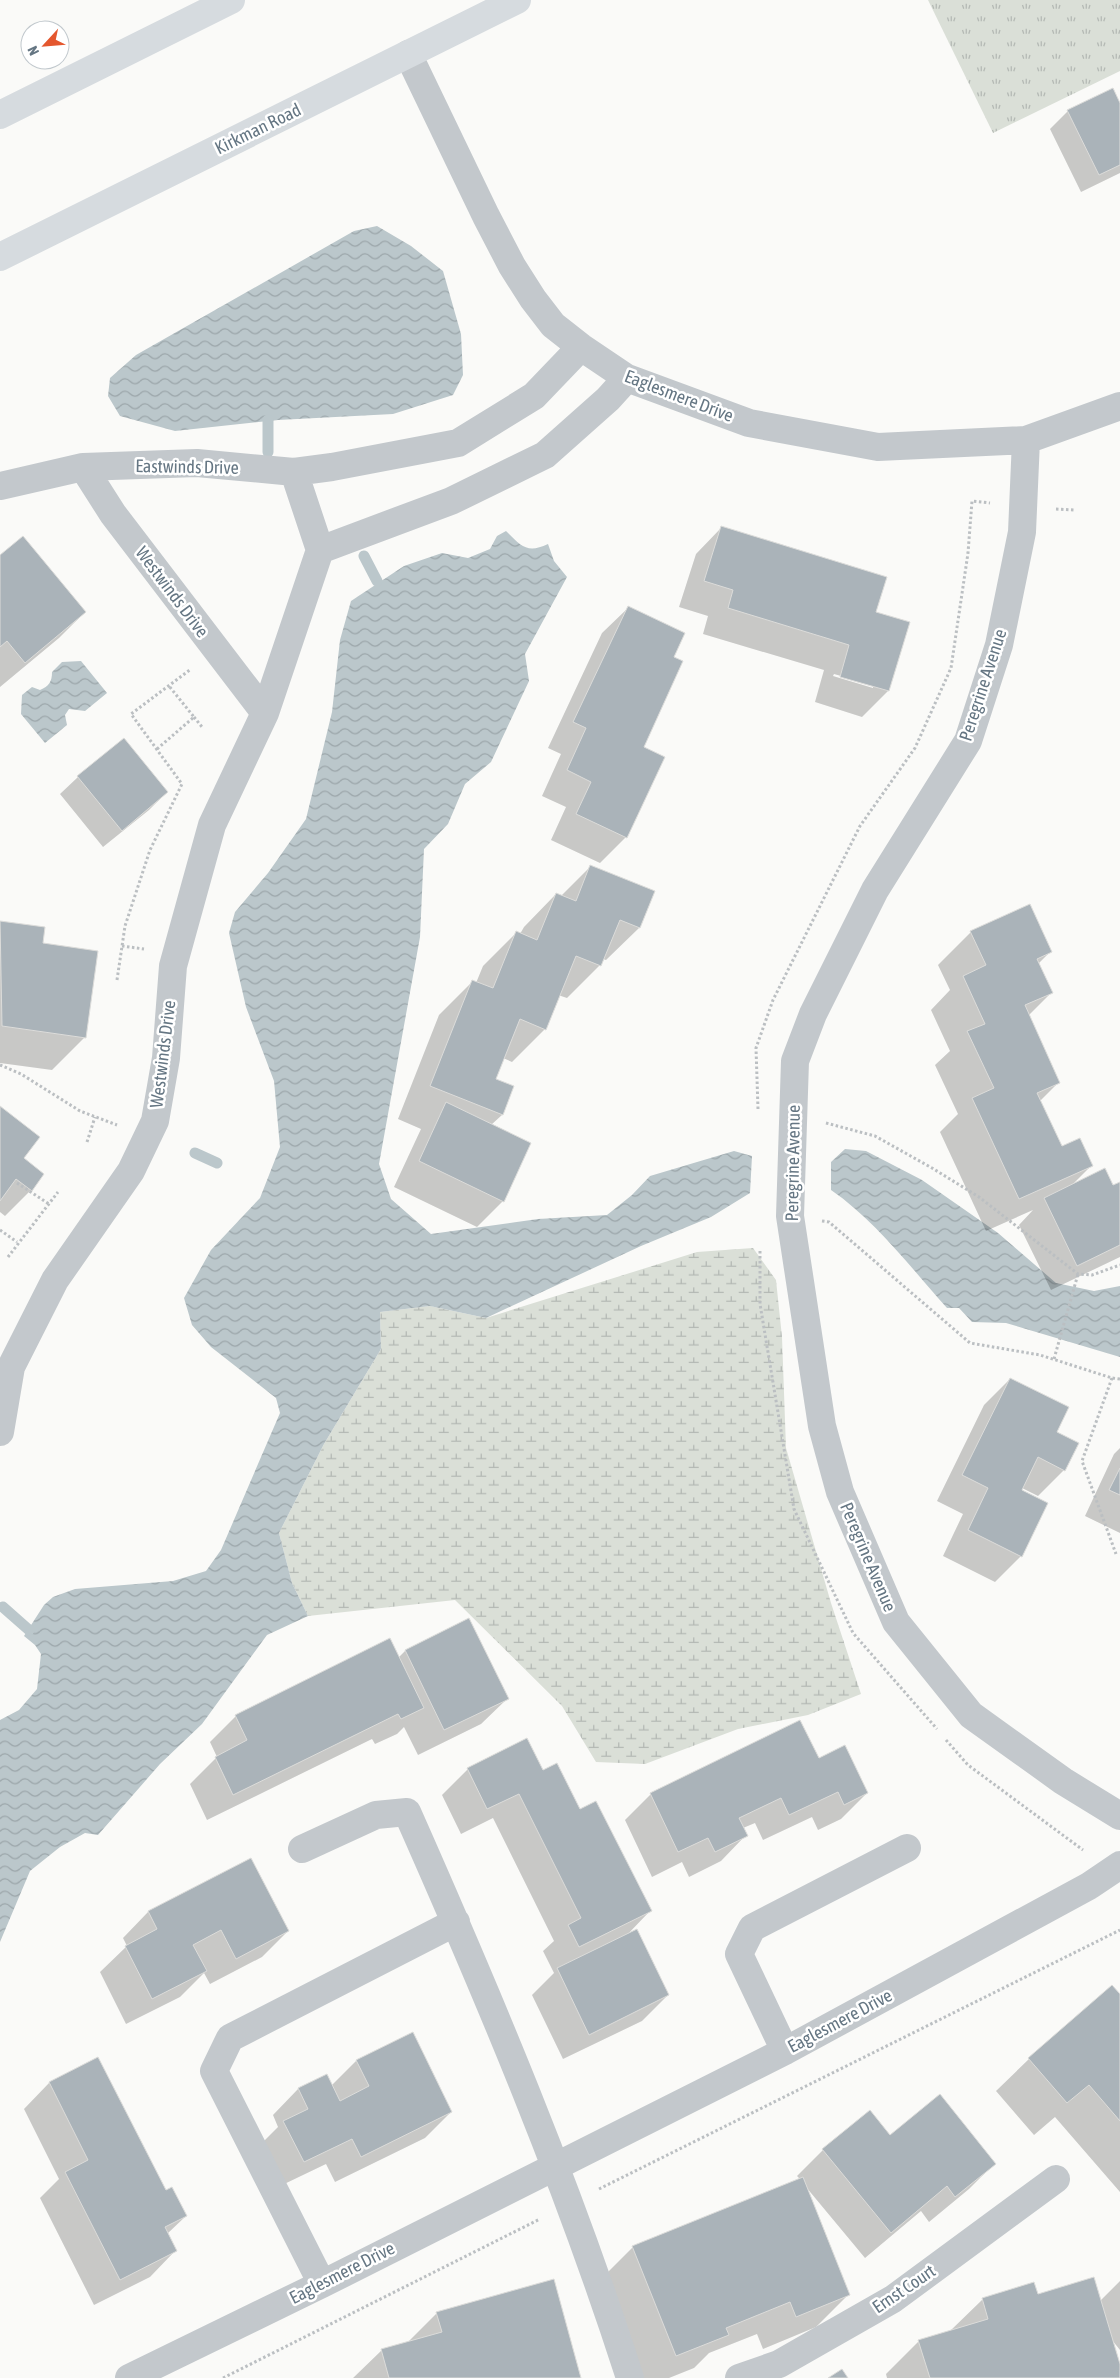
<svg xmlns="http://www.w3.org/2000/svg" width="1120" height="2378" viewBox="0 0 1120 2378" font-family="'Asap Condensed',sans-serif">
	<defs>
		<pattern id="wetland-marsh" width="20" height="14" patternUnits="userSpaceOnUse" patternTransform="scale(1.25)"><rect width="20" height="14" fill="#dadfd7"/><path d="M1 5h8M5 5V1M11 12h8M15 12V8" fill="none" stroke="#b4b9b4"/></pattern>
		<pattern id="park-tufts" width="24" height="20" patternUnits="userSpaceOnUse" patternTransform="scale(1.25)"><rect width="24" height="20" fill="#dadfd7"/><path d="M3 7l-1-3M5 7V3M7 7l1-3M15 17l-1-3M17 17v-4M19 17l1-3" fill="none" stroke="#b4b9b4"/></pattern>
		<pattern id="water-waves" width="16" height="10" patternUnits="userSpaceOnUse" patternTransform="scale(1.25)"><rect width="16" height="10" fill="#bbc7cb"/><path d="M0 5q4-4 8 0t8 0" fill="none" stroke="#9ca6aa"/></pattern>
	</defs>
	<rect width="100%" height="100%" fill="#fafaf8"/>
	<path fill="url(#wetland-marsh)" d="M753 1248 776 1280 782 1337 786 1448 831 1603 861 1694 808 1715 738 1729 645 1764 596 1762 562 1706 455 1600 308 1616 292 1583 279 1533 324 1444 381 1349 380 1312 430 1306 486 1318 697 1252Z"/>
	<path fill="url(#park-tufts)" d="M928 0H1120V71L993 133Z"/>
	<path fill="url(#water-waves)" d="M377 226 411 246 443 271 461 334 463 375 453 395 393 414 278 420 175 431 120 416 108 396 110 378 136 355 354 231Z
		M506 531C521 546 527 554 548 544L554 561 567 577 525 654 529 681 491 762 465 784 448 824 424 849 420 937 379 1164 391 1199 431 1234 538 1219 607 1215 632 1195 650 1176 734 1151 752 1156 750 1193 711 1217 641 1246 486 1318 430 1306 380 1312 381 1349 324 1444 279 1533 292 1583 308 1616 267 1635 202 1724 160 1764 98 1835 85 1833 60 1847 30 1871 0 1942V1720L19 1710 37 1689 41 1654 35 1645 24 1636 44 1605 53 1597 75 1589 173 1581 206 1571 221 1550 280 1413 276 1398 211 1347 192 1325 184 1298 211 1250 260 1198 280 1147 274 1081 246 1007 229 933 235 912 268 873 306 819 332 712 340 640 351 601 404 566 442 553 468 558 490 549 497 536Z
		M81 661 107 693 85 711 69 709 65 715 67 725 45 743 21 714 22 695 32 687 40 690C49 686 52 682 52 672L62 662Z
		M845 1149 866 1151 922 1180 998 1233 1056 1283 1094 1291 1120 1286V1357L1006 1323 972 1322 959 1308H947C911 1268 876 1221 831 1190V1162Z"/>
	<path fill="#0003" fill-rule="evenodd" d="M1120 106V173L1081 192 1050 129 1068 111Z
		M721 528 875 613 908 623 888 691 862 717 815 702 824 670 703 634 708 616 679 607 696 554ZM834 674 873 685V688L833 676Z
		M0 557 85 612 59 638 0 687Z
		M628 608 672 657 642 747 626 837 600 863 551 840 566 807 542 796 561 754 548 748 602 633Z
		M78 777 167 792 149 810 103 847 60 794Z
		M591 866 639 928 606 960 603 959 600 965 567 998 558 995 545 1029 512 1062 503 1058 494 1080 512 1087 502 1115 491 1125 529 1144 503 1201 477 1227 394 1187 421 1129 398 1119 439 1015 472 982 476 983 483 966 516 933 520 934 524 927 556 894 561 896Z
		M0 923 44 929 42 944 85 1037 52 1070 0 1063Z
		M971 932 1050 952 1038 964 1051 993 1028 1016 1059 1082 1040 1101 1061 1148 1092 1165 1072 1185 1112 1187 1120 1183V1257L1051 1290 1019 1225 1033 1210 986 1231 940 1132 958 1114 935 1065 950 1051 931 1010 950 990 938 965Z
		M0 1107 22 1158 31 1190 5 1216 0 1212Z
		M1010 1379 1055 1433 1064 1470 1038 1496 1022 1488 1020 1490 1047 1503 1021 1556 995 1582 943 1556 963 1514 937 1501 984 1405Z
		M1120 1448V1533L1085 1516 1114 1454Z
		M469 1620 507 1699 481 1724 418 1755 404 1727 397 1734 375 1744 372 1739 207 1820 190 1784 217 1757 210 1742 236 1716 398 1658 405 1651Z
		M818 1759 867 1793 841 1819 818 1830 812 1817 763 1840 755 1823 743 1828 746 1835 721 1861 689 1877 682 1862 652 1877 625 1820 651 1794Z
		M468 1769 543 1772 579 1811 650 1911 626 1936 668 1995 642 2021 563 2059 532 1995 554 1973 543 1951 554 1941 493 1818 461 1834 442 1795Z
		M251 1859 288 1931 262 1957 210 1984 204 1973 180 1997 126 2024 100 1972 127 1946 123 1938 148 1912Z
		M1120 1996V2192L1055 2117 1034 2135 996 2091 1029 2059Z
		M98 2059 166 2192 186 2216 167 2234 175 2251 150 2277 94 2305 40 2198 59 2179 24 2109 49 2083Z
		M356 2061 451 2112 425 2138 335 2182 326 2164 278 2187 258 2147 278 2127 273 2115 298 2089 326 2076 331 2086Z
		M890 2137 994 2164 969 2189 929 2222 921 2211 865 2258 806 2187 849 2294 816 2327 763 2349 757 2334 709 2353 694 2368 669 2378H639L600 2280 633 2247 800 2179 797 2176 823 2150Z
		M1120 2281V2350L1112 2340 1120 2368V2378H887L886 2374 919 2341 949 2332 983 2299 1037 2296 1100 2301Z
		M437 2313 580 2378H353L382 2350 407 2343Z"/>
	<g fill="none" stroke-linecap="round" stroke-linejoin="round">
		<path stroke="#bbc7cb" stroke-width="11" d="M268 420V452
			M364 556 377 581
			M195 1153 217 1163
			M3 1607 29 1630"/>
	</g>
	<path fill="#aab3b9" stroke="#dcdcda" d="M1113 88 1120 103V165L1099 175 1067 110Z
		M721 526 887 577 876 612 910 622 889 691 840 677 849 645 728 608 733 590 704 581Z
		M23 536 86 612 25 663 7 641 0 647V555Z
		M628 606 685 633 674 657 683 661 644 747 665 757 627 838 576 814 591 782 567 770 586 728 573 722Z
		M124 738 168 792 122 831 77 776Z
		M590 865 655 891 640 928 620 920 601 966 576 956 546 1030 520 1019 496 1079 514 1086 503 1115 430 1086 472 980 493 988 516 931 537 940 556 893 576 901Z
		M1030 904 1052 952 1037 959 1053 993 1025 1005 1060 1083 1037 1093 1062 1146 1080 1138 1093 1166 1019 1199 972 1098 994 1088 967 1031 985 1024 963 976 986 965 970 931Z
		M0 921 45 927 43 943 98 951 86 1038 2 1026Z
		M446 1102 531 1143 504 1202 419 1161Z
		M0 1106 40 1137 24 1158 44 1174 32 1191 16 1179 0 1201Z
		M1105 1168 1113 1185 1120 1182V1245L1077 1266 1044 1198Z
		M1010 1378 1069 1407 1057 1432 1079 1443 1065 1471 1038 1457 1022 1490 1048 1503 1022 1557 968 1530 988 1488 962 1475Z
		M1120 1468V1495L1109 1490Z
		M469 1618 509 1699 444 1730 405 1650Z
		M390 1638 424 1708 401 1719 398 1714 233 1795 215 1757 247 1740 235 1715Z
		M800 1720 819 1758 845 1745 868 1793 844 1805 838 1792 789 1815 781 1798 739 1818 748 1836 715 1852 708 1838 678 1852 650 1793Z
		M527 1738 543 1770 557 1763 580 1809 596 1801 652 1911 579 1947 568 1925 581 1918 519 1794 487 1809 467 1768Z
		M251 1858 289 1931 236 1959 221 1930 193 1945 207 1971 152 1999 125 1946 157 1929 148 1911Z
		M637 1929 669 1995 589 2035 557 1968Z
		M1112 1985 1120 1994V2121L1089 2085 1067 2103 1028 2058Z
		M413 2032 452 2112 361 2157 352 2139 304 2162 283 2121 308 2109 298 2088 327 2074 340 2101 369 2086 356 2060Z
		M98 2057 166 2190 172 2187 187 2216 165 2227 177 2251 120 2280 65 2172 88 2160 49 2082Z
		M940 2094 996 2164 955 2197 947 2186 891 2233 822 2149 870 2110 890 2135Z
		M803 2177 850 2295 796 2317 790 2302 726 2328 729 2335 676 2356 632 2246Z
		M1094 2277 1120 2364V2378H930L918 2340 988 2319 982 2298 1034 2282 1038 2294Z
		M554 2279 581 2378H389L381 2349 442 2332 436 2312Z
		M842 2369 848 2378H828Z"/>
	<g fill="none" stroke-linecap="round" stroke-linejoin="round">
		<path stroke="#bbbfc2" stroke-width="3" stroke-dasharray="2.5 2.5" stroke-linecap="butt" d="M1056 509 1074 510
			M194 717 202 727
			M157 749 194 717 169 686
			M122 946 144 949
			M117 980 125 926 150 850 182 784 131 714 191 669
			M0 1065 21 1074 80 1111 117 1125
			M758 1109 756 1048 773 1000 860 826 915 748 951 668 968 553 972 501 990 503
			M826 1123 875 1136 932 1168 979 1197 1078 1274 1092 1275 1120 1265
			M87 1142 95 1117
			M17 1183 49 1204
			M822 1221 829 1222 970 1343 1040 1355 1112 1378 1120 1379
			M0 1230 17 1242
			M760 1251V1304L794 1509 853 1633 937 1729
			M8 1257 58 1192
			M1054 1359 1078 1274
			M1112 1378 1082 1461 1116 1554
			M946 1740 968 1765 1083 1850
			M599 2189 1120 1930
			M223 2378 540 2219"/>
		<path stroke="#c3c8cc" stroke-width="28" d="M408 54 486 216 512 266 533 299 553 325 581 347 627 378 749 423 878 447 1026 440 1120 406
			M1026 440 1022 532 999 645 968 741 875 890 813 1014 795 1061 790 1216 822 1426 840 1492 896 1622 971 1715 1063 1781 1120 1816
			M83 467 113 514 265 713
			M294 472 320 550
			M0 486 83 467 197 463 294 472 332 467 458 443 534 396 581 347
			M320 550 451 501 545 455 608 399 627 378
			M0 1432 11 1367 55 1280 131 1171 155 1121 166 1058 173 966 212 825 265 713 320 550
			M302 1849 376 1815 407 1812C489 1997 568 2185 630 2378
			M785 2051 739 1954 752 1928 907 1848
			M322 2284 214 2071 230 2038 456 1922
			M129 2378 322 2284 785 2051 1089 1886 1120 1865
			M739 2378 779 2364 893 2299 1056 2179"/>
		<path stroke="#d6dbdf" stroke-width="28" d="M0 115 231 0
			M0 257 517 0"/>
	</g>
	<g text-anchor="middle" stroke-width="5" stroke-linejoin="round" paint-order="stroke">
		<g font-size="18" fill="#657683" stroke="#fff">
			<text transform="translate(258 129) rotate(-26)" y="6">Kirkman Road</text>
			<text transform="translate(679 396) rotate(21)" y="6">Eaglesmere Drive</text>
			<text transform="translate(187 467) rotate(1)" y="6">Eastwinds Drive</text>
			<text transform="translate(172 592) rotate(53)" y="6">Westwinds Drive</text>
			<text transform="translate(983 685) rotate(-72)" y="6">Peregrine Avenue</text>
			<text transform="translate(163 1054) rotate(-83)" y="6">Westwinds Drive</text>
			<text transform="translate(793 1163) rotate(-89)" y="6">Peregrine Avenue</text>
			<text transform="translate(868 1557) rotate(67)" y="6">Peregrine Avenue</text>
			<text transform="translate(840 2021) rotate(-28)" y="6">Eaglesmere Drive</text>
			<text transform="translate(342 2273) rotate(-27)" y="6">Eaglesmere Drive</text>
			<text transform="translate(904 2289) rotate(-34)" y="6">Ernst Court</text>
		</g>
	</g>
	<g transform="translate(45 45) rotate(244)"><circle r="24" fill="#ffffff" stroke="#c1c8cd"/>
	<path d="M0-4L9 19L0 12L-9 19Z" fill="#e4572e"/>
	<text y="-8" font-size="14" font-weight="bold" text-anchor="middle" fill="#657683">N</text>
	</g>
</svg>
